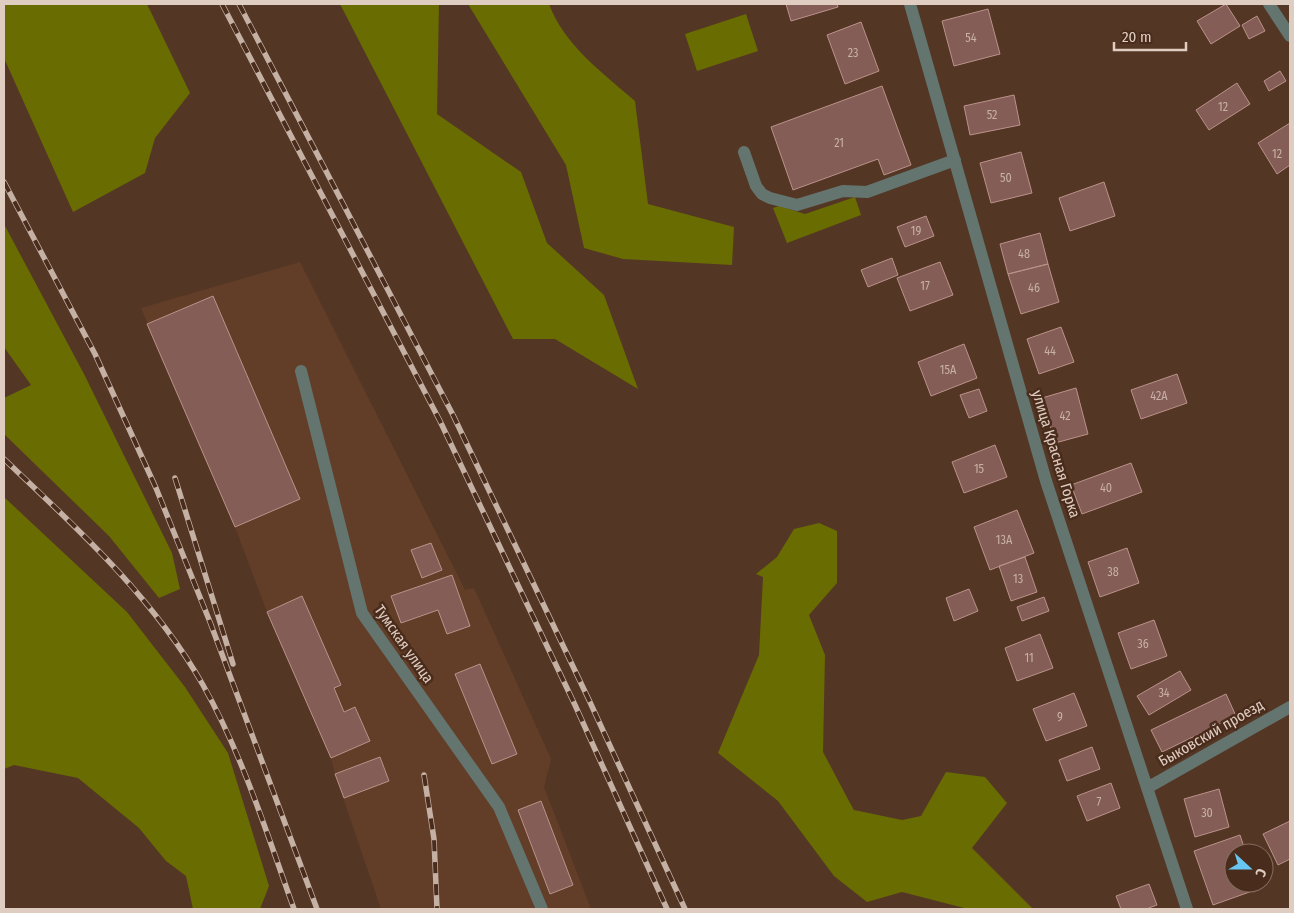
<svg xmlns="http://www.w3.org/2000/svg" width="1294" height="913" viewBox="0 0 1294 913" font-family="'Fira Sans Condensed',sans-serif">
	<rect width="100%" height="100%" fill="#543625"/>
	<path fill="#623e28" d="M300 262 465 590 474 588 551 759 544 787 591 909H381L335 774 331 758 267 612 235 527 141 308Z"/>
	<path fill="#696c00" d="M4 4H147L190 93 155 138 145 173 73 212 4 58Z
		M340 4H439L437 114 521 172 547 243 604 295 638 389 555 339H513Z
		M468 4H549C564 45 603 73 635 101L648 204 734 227 732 265 623 259 584 248 566 165Z
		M746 14 758 51 697 71 685 34Z
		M855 197 861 215 787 243 773 208 779 206 805 214Z
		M4 224 84 374 172 553 180 589 159 598 109 536 4 434V398L31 385 4 347Z
		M4 497 127 612 185 687 228 753 269 886 260 909H193L186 876 166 861 139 828 78 778 14 765 4 769Z
		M819 523 837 531V583L809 615 825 655 823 752 850 803 854 810 902 820 921 816 946 772 985 777 1007 803 972 848 1033 909H968L902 892 867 902 834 876 778 801 718 753 759 655 763 577 756 574 777 557 794 529Z"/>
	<path fill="#835d56" stroke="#bb928a" d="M786 4H837L838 7 791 21Z
		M1226 4 1240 26 1211 44 1197 21Z
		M988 9 1000 54 954 66 942 21Z
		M1257 16 1265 31 1249 39 1242 25Z
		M861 22 879 71 845 84 827 35Z
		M1280 71 1286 81 1269 91 1264 81Z
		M1237 83 1250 104 1209 130 1196 110Z
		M882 86 911 165 884 175 878 159 793 190 771 127Z
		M1014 95 1020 125 970 135 964 106Z
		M1290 123V165L1277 174 1258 143Z
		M1021 152 1032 193 991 203 980 163Z
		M1104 182 1115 216 1070 231 1059 198Z
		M926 216 934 236 905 247 897 227Z
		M1040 233 1048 264 1008 274 1000 244Z
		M892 258 898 275 868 287 861 270Z
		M940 262 953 295 910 311 897 278Z
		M1048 264 1059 302 1021 314 1008 274Z
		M213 296 300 499 235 527 147 324Z
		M1061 327 1074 362 1039 374 1027 339Z
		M964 344 977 378 931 396 918 362Z
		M1177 374 1187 403 1141 419 1131 390Z
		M1076 388 1088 434 1055 443 1042 398Z
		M979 389 987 411 969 418 960 395Z
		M995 445 1007 477 964 493 952 462Z
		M1131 463 1142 492 1082 514 1071 485Z
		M1017 510 1034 553 990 570 974 527Z
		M431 543 442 570 422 578 411 550Z
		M1127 548 1139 583 1100 597 1088 562Z
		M1025 557 1037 592 1011 601 999 566Z
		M452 575 470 626 447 634 438 610 401 623 391 596Z
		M969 589 978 611 954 621 946 598Z
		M302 596 341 685 334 688 344 712 355 707 370 741 331 758 267 612Z
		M1044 597 1049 611 1022 621 1017 607Z
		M1154 620 1167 656 1131 669 1118 633Z
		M1040 634 1053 668 1017 681 1005 648Z
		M480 664 517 754 492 764 455 674Z
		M1180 671 1191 690 1149 715 1137 696Z
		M1074 693 1087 726 1046 741 1033 709Z
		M1226 694 1236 716 1162 752 1151 730Z
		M1092 747 1100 769 1067 781 1059 760Z
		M380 757 389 781 344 798 335 774Z
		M1111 783 1120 808 1087 821 1077 796Z
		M1219 789 1229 827 1195 837 1184 799Z
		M541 801 573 885 550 894 518 810Z
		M1290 821V859L1278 865 1263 834Z
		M1240 835 1246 853H1234V883H1256L1258 889 1213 905 1194 851Z
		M1149 884 1157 905 1146 909H1121L1116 896Z"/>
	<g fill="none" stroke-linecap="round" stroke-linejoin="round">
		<path stroke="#63756e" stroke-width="12" d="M910 4 1046 481 1187 909
			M1269 4 1290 36
			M744 152 756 186 762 194 770 198 797 205 843 191 867 192 955 160
			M301 371 362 613 499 807 542 909
			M1147 788 1290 707"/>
		<defs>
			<path id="rail" d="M222 4 440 421 575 705 667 909
				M239 4 453 415 589 700 685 909
				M4 182 95 354 156 488 210 622 317 909
				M4 459C77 528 153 597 203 685 243 756 267 834 294 909
				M175 478 233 664
				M424 775 434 839 437 909"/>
		</defs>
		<use href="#rail" stroke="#c5b0a4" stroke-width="5.5"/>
		<use href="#rail" stroke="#492c1b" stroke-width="4" stroke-dasharray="11" stroke-linecap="butt"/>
	</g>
	<g text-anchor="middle" stroke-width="5" stroke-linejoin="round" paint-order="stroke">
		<g font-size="12" fill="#c9b1a7">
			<text x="971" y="42">54</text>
			<text x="853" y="57">23</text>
			<text x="1223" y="111">12</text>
			<text x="992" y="119">52</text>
			<text x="839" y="147">21</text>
			<text x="1277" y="158">12</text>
			<text x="1006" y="182">50</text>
			<text x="916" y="235">19</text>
			<text x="1024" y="258">48</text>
			<text x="925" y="290">17</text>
			<text x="1034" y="292">46</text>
			<text x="1050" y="355">44</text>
			<text x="948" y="374">15А</text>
			<text x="1159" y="400">42А</text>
			<text x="1065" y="420">42</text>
			<text x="979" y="473">15</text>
			<text x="1106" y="492">40</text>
			<text x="1004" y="544">13А</text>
			<text x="1113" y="576">38</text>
			<text x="1018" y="583">13</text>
			<text x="1143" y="648">36</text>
			<text x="1029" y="662">11</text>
			<text x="1164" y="697">34</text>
			<text x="1060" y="721">9</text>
			<text x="1099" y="806">7</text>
			<text x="1207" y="817">30</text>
		</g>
		<g font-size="15" fill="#e0cdc2" stroke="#492c1b">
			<text transform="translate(1056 454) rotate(73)" y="5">улица Красная Горка</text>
			<text transform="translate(404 644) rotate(55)" y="5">Тумская улица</text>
			<text transform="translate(1211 733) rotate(-30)" y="5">Быковский проезд</text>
		</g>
	</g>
	<rect width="1294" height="913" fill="none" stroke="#e0cdc2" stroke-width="10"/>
	<g transform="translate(1249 868) rotate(111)"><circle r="24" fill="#492c1b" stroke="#856c5e"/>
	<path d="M0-4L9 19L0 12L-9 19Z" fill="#68c4f0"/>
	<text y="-8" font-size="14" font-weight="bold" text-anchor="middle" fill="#e0cdc2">С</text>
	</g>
	<path d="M1114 42v8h72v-8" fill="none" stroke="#e0cdc2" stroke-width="2.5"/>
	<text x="1122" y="42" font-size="15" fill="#e0cdc2" stroke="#492c1b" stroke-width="4" paint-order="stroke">20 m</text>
</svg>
